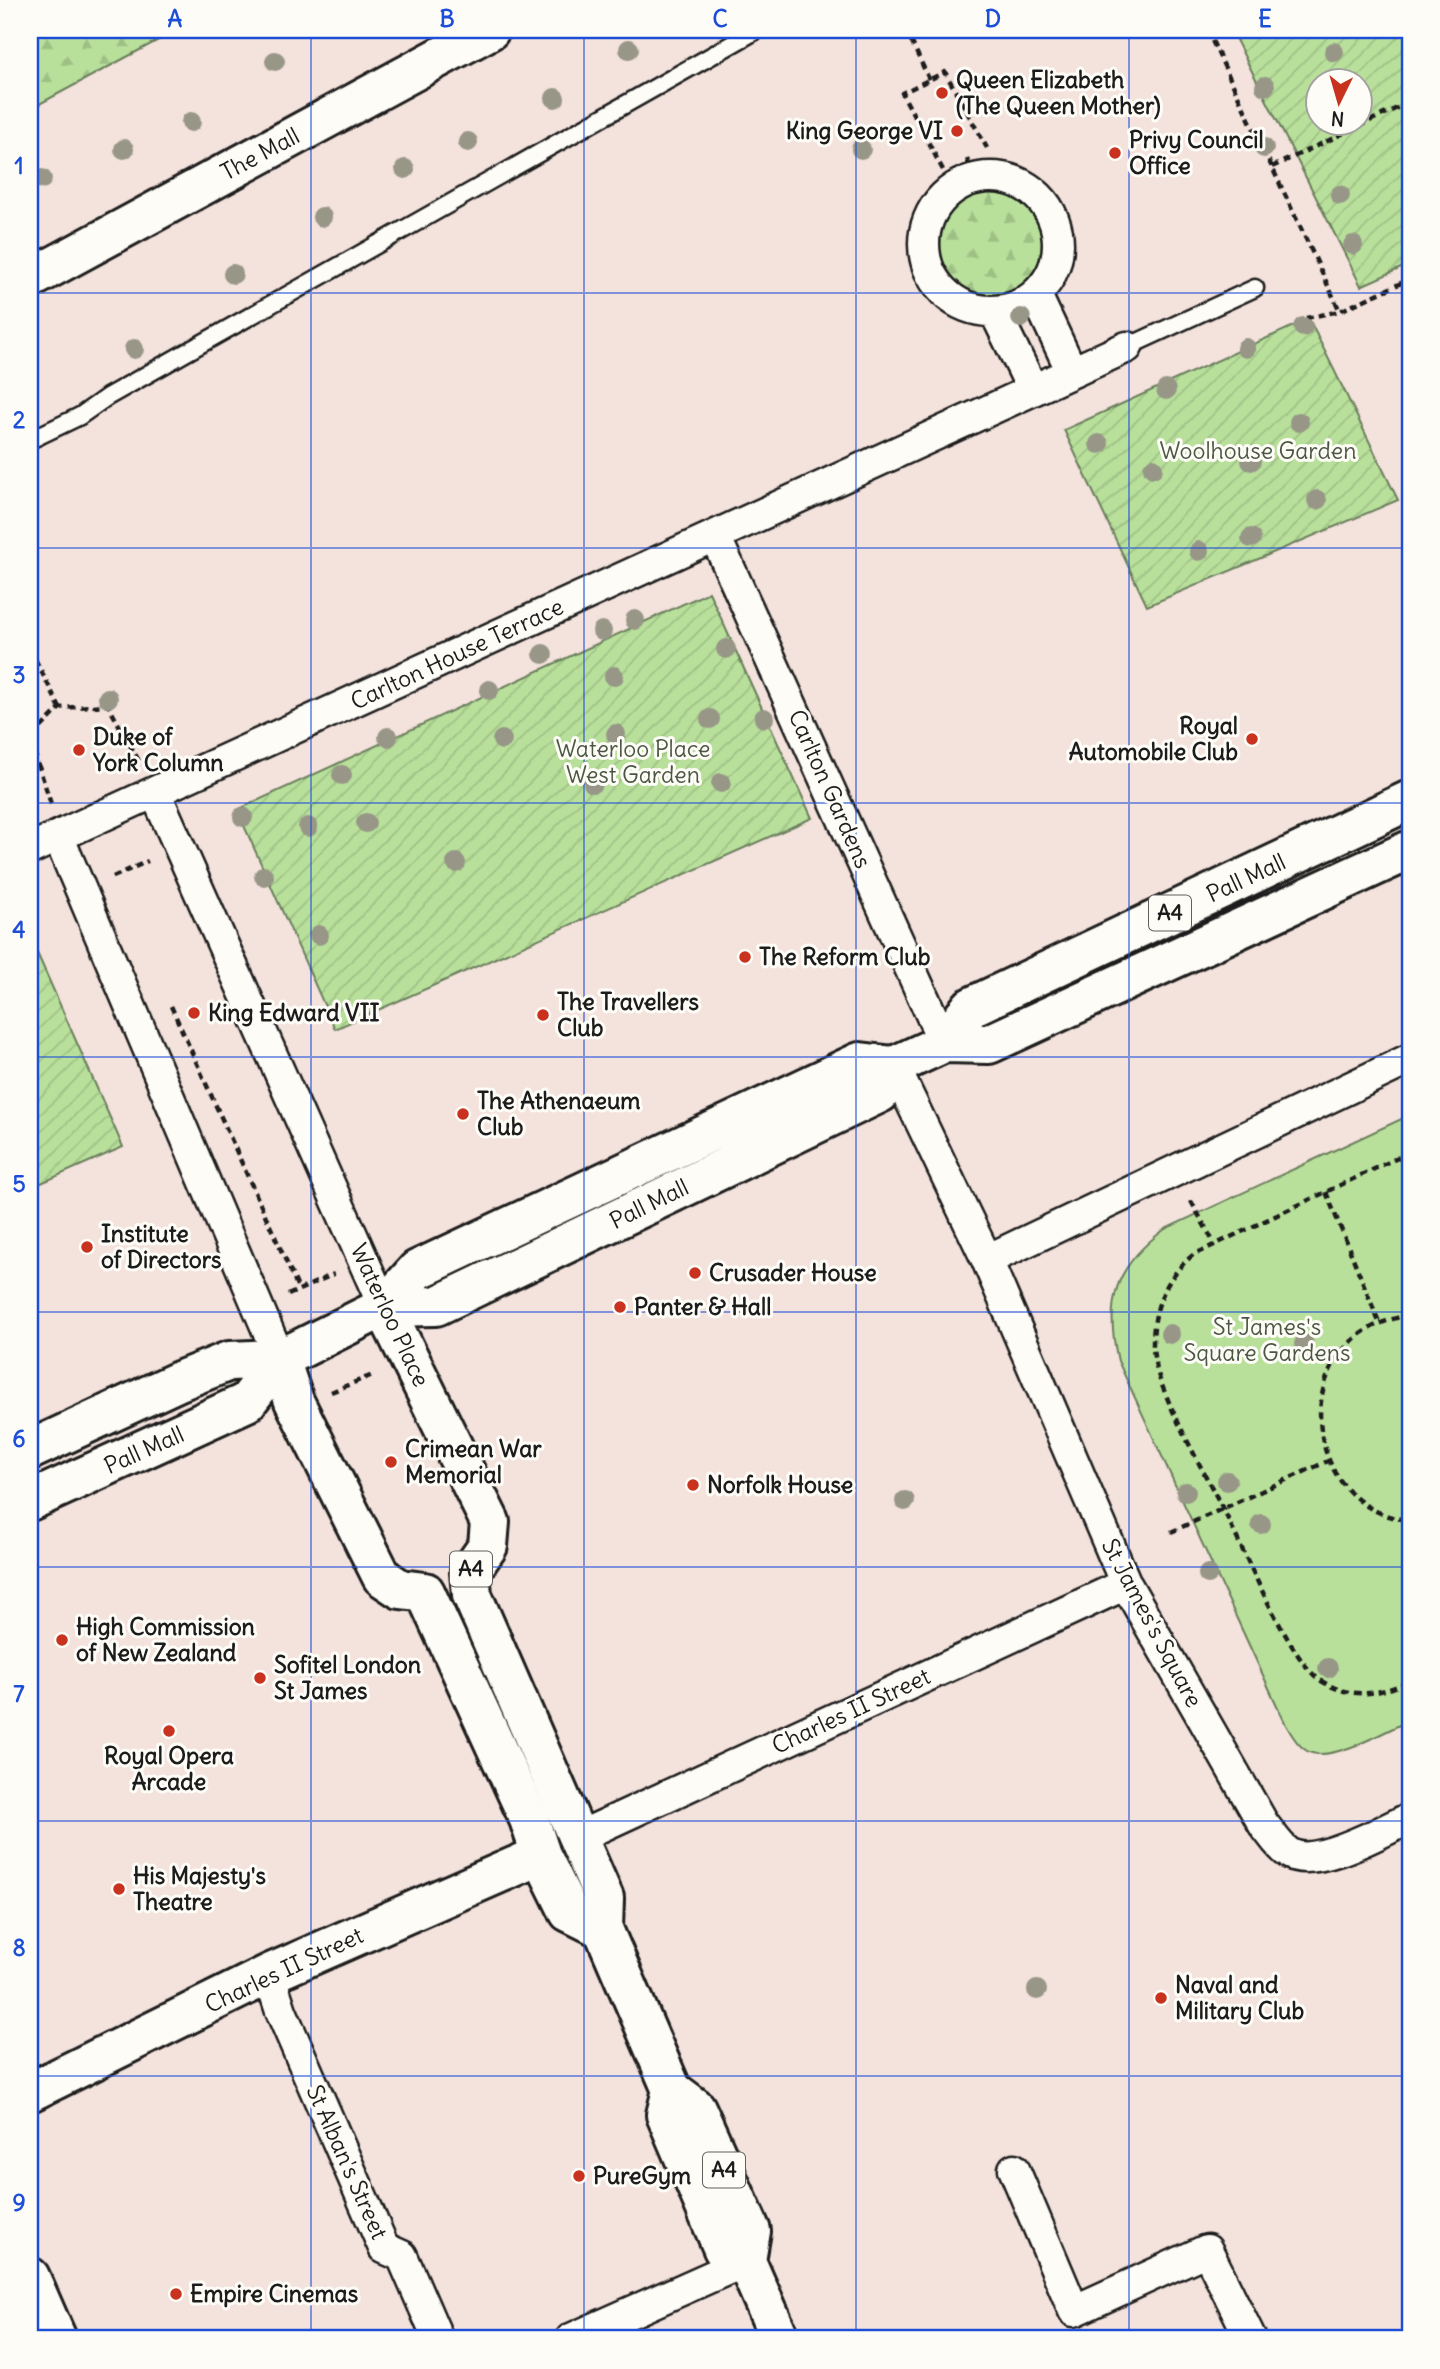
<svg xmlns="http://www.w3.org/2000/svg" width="1440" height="2369" viewBox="0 0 1440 2369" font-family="Delius,sans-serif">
	<defs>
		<pattern id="forest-firs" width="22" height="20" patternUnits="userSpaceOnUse" patternTransform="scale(1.75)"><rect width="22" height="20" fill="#b8e09b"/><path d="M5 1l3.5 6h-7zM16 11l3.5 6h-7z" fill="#9ec085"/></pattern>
		<pattern id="garden-furrows" width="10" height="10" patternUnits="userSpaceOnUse" patternTransform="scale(1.75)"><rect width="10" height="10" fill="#b8e09b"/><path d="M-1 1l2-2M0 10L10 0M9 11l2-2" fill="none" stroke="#9ec085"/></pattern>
	</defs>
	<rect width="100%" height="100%" fill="#f4e2dc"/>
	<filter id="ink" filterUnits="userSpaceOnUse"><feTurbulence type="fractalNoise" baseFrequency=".0143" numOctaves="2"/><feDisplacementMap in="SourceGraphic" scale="14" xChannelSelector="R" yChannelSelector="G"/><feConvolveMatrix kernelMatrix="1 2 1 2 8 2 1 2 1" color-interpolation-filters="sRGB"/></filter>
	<g filter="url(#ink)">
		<path fill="#b8e09b" stroke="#6a7e5c" stroke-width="2" d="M1410 1115V1720C1387 1730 1337 1760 1312 1753 1300 1750 1292 1735 1286 1725L1118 1361C1104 1301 1115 1266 1165 1229Z"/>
		<path fill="url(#forest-firs)" stroke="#6a7e5c" stroke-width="2" d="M30 30H177L30 109Z
			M939 244a52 52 0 1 1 104 0a52 52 0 1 1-104 0Z"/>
		<path fill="url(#garden-furrows)" stroke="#6a7e5c" stroke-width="2" fill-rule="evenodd" d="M1231 30H1410V264L1361 286ZM1318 80H1360V122H1318Z
			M1309 319 1398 500 1147 606 1064 430Z
			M709 592 812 818 335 1029 237 810Z
			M30 937 123 1147 30 1188Z"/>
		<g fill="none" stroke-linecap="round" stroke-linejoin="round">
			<defs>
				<path id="lane" d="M1127 347 1255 288
					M30 440 80 416 107 397 757 30"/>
				<path id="street" d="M924 244a67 67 0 1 1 134 0a67 67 0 1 1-134 0Z
					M1036 295 1072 372
					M995 312 1033 390
					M715 536 944 1043
					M155 792 384 1307
					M58 836 280 1359
					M30 849 1127 347
					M894 1066 987 1260 1126 1584 1264 1825C1271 1833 1279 1847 1289 1853 1315 1870 1384 1830 1410 1818
					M987 1260 1410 1059
					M576 1838 1126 1584
					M269 1974 281 2011 384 2248 402 2256 438 2339
					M1014 2169 1074 2311 1207 2250 1251 2339
					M571 2339 746 2261"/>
				<path id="secondary" d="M30 279 490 30
					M280 1359 294 1401 382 1577 400 1589 425 1592 529 1819 541 1855 569 1912 603 1929
					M30 2092 269 1974 541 1855"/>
				<path id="primary" d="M944 1043 971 1007 1410 800
					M384 1307 490 1522 488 1546 470 1572 472 1595 604 1898 603 1929 672 2090 666 2115 723 2249 746 2261 780 2339
					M384 1307 436 1306 880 1093 894 1066
					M30 1450 179 1381 229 1361 280 1359 384 1307 417 1270 860 1062 894 1066 944 1043 989 1044 1410 850
					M30 1501 247 1402 280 1359
					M672 2090 696 2108 751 2231 746 2261
					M30 2277 57 2339"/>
			</defs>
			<use href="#lane" stroke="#1c1c1c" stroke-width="21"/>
			<use href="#street" stroke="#1c1c1c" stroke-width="35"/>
			<use href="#secondary" stroke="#1c1c1c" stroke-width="44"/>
			<use href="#primary" stroke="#1c1c1c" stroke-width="44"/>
			<path stroke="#1c1c1c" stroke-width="4.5" stroke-dasharray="7 5" stroke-linecap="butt" d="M906 30 929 79
				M1207 30 1340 311
				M967 159 974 178
				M1272 167 1410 102
				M943 170 902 93 945 72 987 148
				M1306 318 1340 311 1410 279
				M30 649 60 708
				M51 804 30 739 60 708 108 705 140 763
				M113 877 148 861
				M171 1006 299 1290
				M1410 1152 1193 1255C1165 1278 1153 1308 1153 1344 1153 1356 1156 1369 1160 1380 1178 1428 1205 1473 1228 1519 1245 1554 1291 1661 1320 1680 1351 1700 1378 1695 1410 1681
				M1326 1192 1379 1322
				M1191 1201 1214 1243
				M288 1295 334 1274
				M1410 1314C1389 1320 1369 1325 1352 1341 1290 1397 1323 1514 1410 1520
				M331 1392 375 1374
				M1171 1532 1328 1461"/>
			<use href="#lane" stroke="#fdfcf7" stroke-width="16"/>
			<use href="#street" stroke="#fdfcf7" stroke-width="30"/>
			<use href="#secondary" stroke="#fdfcf7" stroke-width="38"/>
			<use href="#primary" stroke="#fdfcf7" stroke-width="38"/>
		</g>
		<g fill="#979687">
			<circle cx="629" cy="49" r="10"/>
			<circle cx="1334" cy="52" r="10"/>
			<circle cx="275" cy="61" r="10"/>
			<circle cx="1265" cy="86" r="10"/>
			<circle cx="555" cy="98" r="10"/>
			<circle cx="191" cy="122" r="10"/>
			<circle cx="468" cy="142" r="10"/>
			<circle cx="1264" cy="148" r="10"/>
			<circle cx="124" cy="149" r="10"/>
			<circle cx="861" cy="149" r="10"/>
			<circle cx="405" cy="169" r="10"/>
			<circle cx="42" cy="179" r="10"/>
			<circle cx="1340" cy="195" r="10"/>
			<circle cx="322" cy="217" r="10"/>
			<circle cx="1353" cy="245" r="10"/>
			<circle cx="233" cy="274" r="10"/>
			<circle cx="1021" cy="318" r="10"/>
			<circle cx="1303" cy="327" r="10"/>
			<circle cx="1246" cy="348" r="10"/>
			<circle cx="134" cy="349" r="10"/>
			<circle cx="1166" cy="390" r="10"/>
			<circle cx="1299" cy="422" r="10"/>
			<circle cx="1099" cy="444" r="10"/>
			<circle cx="1251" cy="461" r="10"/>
			<circle cx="1153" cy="468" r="10"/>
			<circle cx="1317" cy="500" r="10"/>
			<circle cx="1251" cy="538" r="10"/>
			<circle cx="1199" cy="551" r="10"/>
			<circle cx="635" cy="620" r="10"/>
			<circle cx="602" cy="631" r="10"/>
			<circle cx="726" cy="649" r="10"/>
			<circle cx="543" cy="654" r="10"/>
			<circle cx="614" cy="676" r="10"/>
			<circle cx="489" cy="690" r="10"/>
			<circle cx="108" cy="698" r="10"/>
			<circle cx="764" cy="718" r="10"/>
			<circle cx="710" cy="719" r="10"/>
			<circle cx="616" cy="734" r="10"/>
			<circle cx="388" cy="737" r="10"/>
			<circle cx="502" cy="740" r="10"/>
			<circle cx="342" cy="775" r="10"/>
			<circle cx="593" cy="783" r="10"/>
			<circle cx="721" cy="783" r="10"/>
			<circle cx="243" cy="817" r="10"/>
			<circle cx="366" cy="823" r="10"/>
			<circle cx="308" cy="827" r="10"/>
			<circle cx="456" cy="863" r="10"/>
			<circle cx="264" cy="876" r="10"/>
			<circle cx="319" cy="935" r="10"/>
			<circle cx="1170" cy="1334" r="10"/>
			<circle cx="1304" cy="1344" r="10"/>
			<circle cx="1227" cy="1481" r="10"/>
			<circle cx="1186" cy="1492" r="10"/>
			<circle cx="905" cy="1501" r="10"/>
			<circle cx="1261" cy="1524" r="10"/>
			<circle cx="1208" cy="1574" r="10"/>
			<circle cx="1328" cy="1668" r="10"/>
			<circle cx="1037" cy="1990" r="10"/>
		</g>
	</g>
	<path fill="none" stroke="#1d4ed8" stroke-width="2" stroke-opacity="0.55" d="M311 30V2339M584 30V2339M856 30V2339M1129 30V2339M30 293H1410M30 548H1410M30 803H1410M30 1057H1410M30 1312H1410M30 1567H1410M30 1821H1410M30 2076H1410"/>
	<g fill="#c8321e" stroke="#fdfcf7" stroke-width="2.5">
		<circle cx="942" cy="93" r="7"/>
		<circle cx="957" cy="131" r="7"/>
		<circle cx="1115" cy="153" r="7"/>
		<circle cx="1252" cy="739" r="7"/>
		<circle cx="79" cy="750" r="7"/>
		<circle cx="745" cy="957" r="7"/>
		<circle cx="194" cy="1013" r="7"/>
		<circle cx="543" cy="1015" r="7"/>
		<circle cx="463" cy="1114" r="7"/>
		<circle cx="87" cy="1247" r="7"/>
		<circle cx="695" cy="1273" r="7"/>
		<circle cx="620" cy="1307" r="7"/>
		<circle cx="391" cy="1462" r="7"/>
		<circle cx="693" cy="1485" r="7"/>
		<circle cx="62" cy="1640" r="7"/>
		<circle cx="260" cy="1678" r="7"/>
		<circle cx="169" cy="1731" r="7"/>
		<circle cx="119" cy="1889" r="7"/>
		<circle cx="1161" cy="1998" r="7"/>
		<circle cx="579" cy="2176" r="7"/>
		<circle cx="176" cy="2294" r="7"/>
	</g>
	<g text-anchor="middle" stroke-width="6" stroke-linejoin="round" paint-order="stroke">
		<g fill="#fdfcf7" stroke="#605f5e" stroke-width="2">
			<rect x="1149" y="895.5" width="42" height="35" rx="5"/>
			<rect x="450" y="1551.5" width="42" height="35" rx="5"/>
			<rect x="703" y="2152.5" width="42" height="35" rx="5"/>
		</g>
		<g font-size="21" font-weight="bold" fill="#1c1c1c">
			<text x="1170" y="920">A4</text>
			<text x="471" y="1576">A4</text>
			<text x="724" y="2177">A4</text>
		</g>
		<g font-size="23" font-weight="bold" fill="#1c1c1c" stroke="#fdfcf7" text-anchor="start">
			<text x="956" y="88">Queen Elizabeth<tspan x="956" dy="26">(The Queen Mother)</tspan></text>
			<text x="943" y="139" text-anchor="end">King George VI</text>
			<text x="1129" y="148">Privy Council<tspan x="1129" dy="26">Office</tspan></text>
			<text x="1238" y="734" text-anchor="end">Royal<tspan x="1238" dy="26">Automobile Club</tspan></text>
			<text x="93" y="745">Duke of<tspan x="93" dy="26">York Column</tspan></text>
			<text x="759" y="965">The Reform Club</text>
			<text x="557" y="1010">The Travellers<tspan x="557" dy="26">Club</tspan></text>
			<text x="208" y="1021">King Edward VII</text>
			<text x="477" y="1109">The Athenaeum<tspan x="477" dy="26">Club</tspan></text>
			<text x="101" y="1242">Institute<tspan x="101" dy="26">of Directors</tspan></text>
			<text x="709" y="1281">Crusader House</text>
			<text x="634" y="1315">Panter &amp; Hall</text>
			<text x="405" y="1457">Crimean War<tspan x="405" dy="26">Memorial</tspan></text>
			<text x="707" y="1493">Norfolk House</text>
			<text x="76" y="1635">High Commission<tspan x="76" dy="26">of New Zealand</tspan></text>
			<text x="274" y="1673">Sofitel London<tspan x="274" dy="26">St James</tspan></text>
			<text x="169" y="1764" text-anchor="middle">Royal Opera<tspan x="169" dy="26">Arcade</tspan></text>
			<text x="133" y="1884">His Majesty's<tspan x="133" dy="26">Theatre</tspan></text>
			<text x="1175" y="1993">Naval and<tspan x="1175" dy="26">Military Club</tspan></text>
			<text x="593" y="2184">PureGym</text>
			<text x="190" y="2302">Empire Cinemas</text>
		</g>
		<g font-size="23" fill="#1c1c1c" stroke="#fdfcf7">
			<text transform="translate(260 154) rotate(-28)" y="8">The Mall</text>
			<text transform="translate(457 654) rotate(-25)" y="8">Carlton House Terrace</text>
			<text transform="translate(830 789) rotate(66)" y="8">Carlton Gardens</text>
			<text transform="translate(1246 878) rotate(-25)" y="8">Pall Mall</text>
			<text transform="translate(649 1204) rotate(-26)" y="8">Pall Mall</text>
			<text transform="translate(390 1315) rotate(65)" y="8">Waterloo Place</text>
			<text transform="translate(144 1450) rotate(-24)" y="8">Pall Mall</text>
			<text transform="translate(1152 1623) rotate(62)" y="8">St James's Square</text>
			<text transform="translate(851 1711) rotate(-25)" y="8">Charles II Street</text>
			<text transform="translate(284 1970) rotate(-25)" y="8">Charles II Street</text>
			<text transform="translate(347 2162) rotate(66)" y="8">St Alban's Street</text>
		</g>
		<g font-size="23" fill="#4b5742" stroke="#fdfcf7">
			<text x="1258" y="459">Woolhouse Garden</text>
			<text x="633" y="757">Waterloo Place<tspan x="633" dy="26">West Garden</tspan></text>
			<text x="1267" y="1335">St James's<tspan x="1267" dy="26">Square Gardens</tspan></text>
		</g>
	</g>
	<rect width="1440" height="2369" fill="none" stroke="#fdfcf7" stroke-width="77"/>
	<g transform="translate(1339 102) rotate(185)"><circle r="33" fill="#fdfcf7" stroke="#a3a29f" stroke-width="2"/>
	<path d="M0-5L12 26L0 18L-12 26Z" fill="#c8321e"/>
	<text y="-10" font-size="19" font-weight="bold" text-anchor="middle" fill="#1c1c1c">N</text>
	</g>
	<rect x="38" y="38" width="1364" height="2292" fill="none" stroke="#1d4ed8" stroke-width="2.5"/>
	<g font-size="23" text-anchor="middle" font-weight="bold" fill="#1d4ed8">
		<text x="175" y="27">A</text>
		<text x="447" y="27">B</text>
		<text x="720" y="27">C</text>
		<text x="993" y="27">D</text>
		<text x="1265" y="27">E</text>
		<text x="19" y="174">1</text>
		<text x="19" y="428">2</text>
		<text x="19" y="683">3</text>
		<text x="19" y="938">4</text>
		<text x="19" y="1192">5</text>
		<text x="19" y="1447">6</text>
		<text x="19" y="1702">7</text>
		<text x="19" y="1956">8</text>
		<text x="19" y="2211">9</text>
	</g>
</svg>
